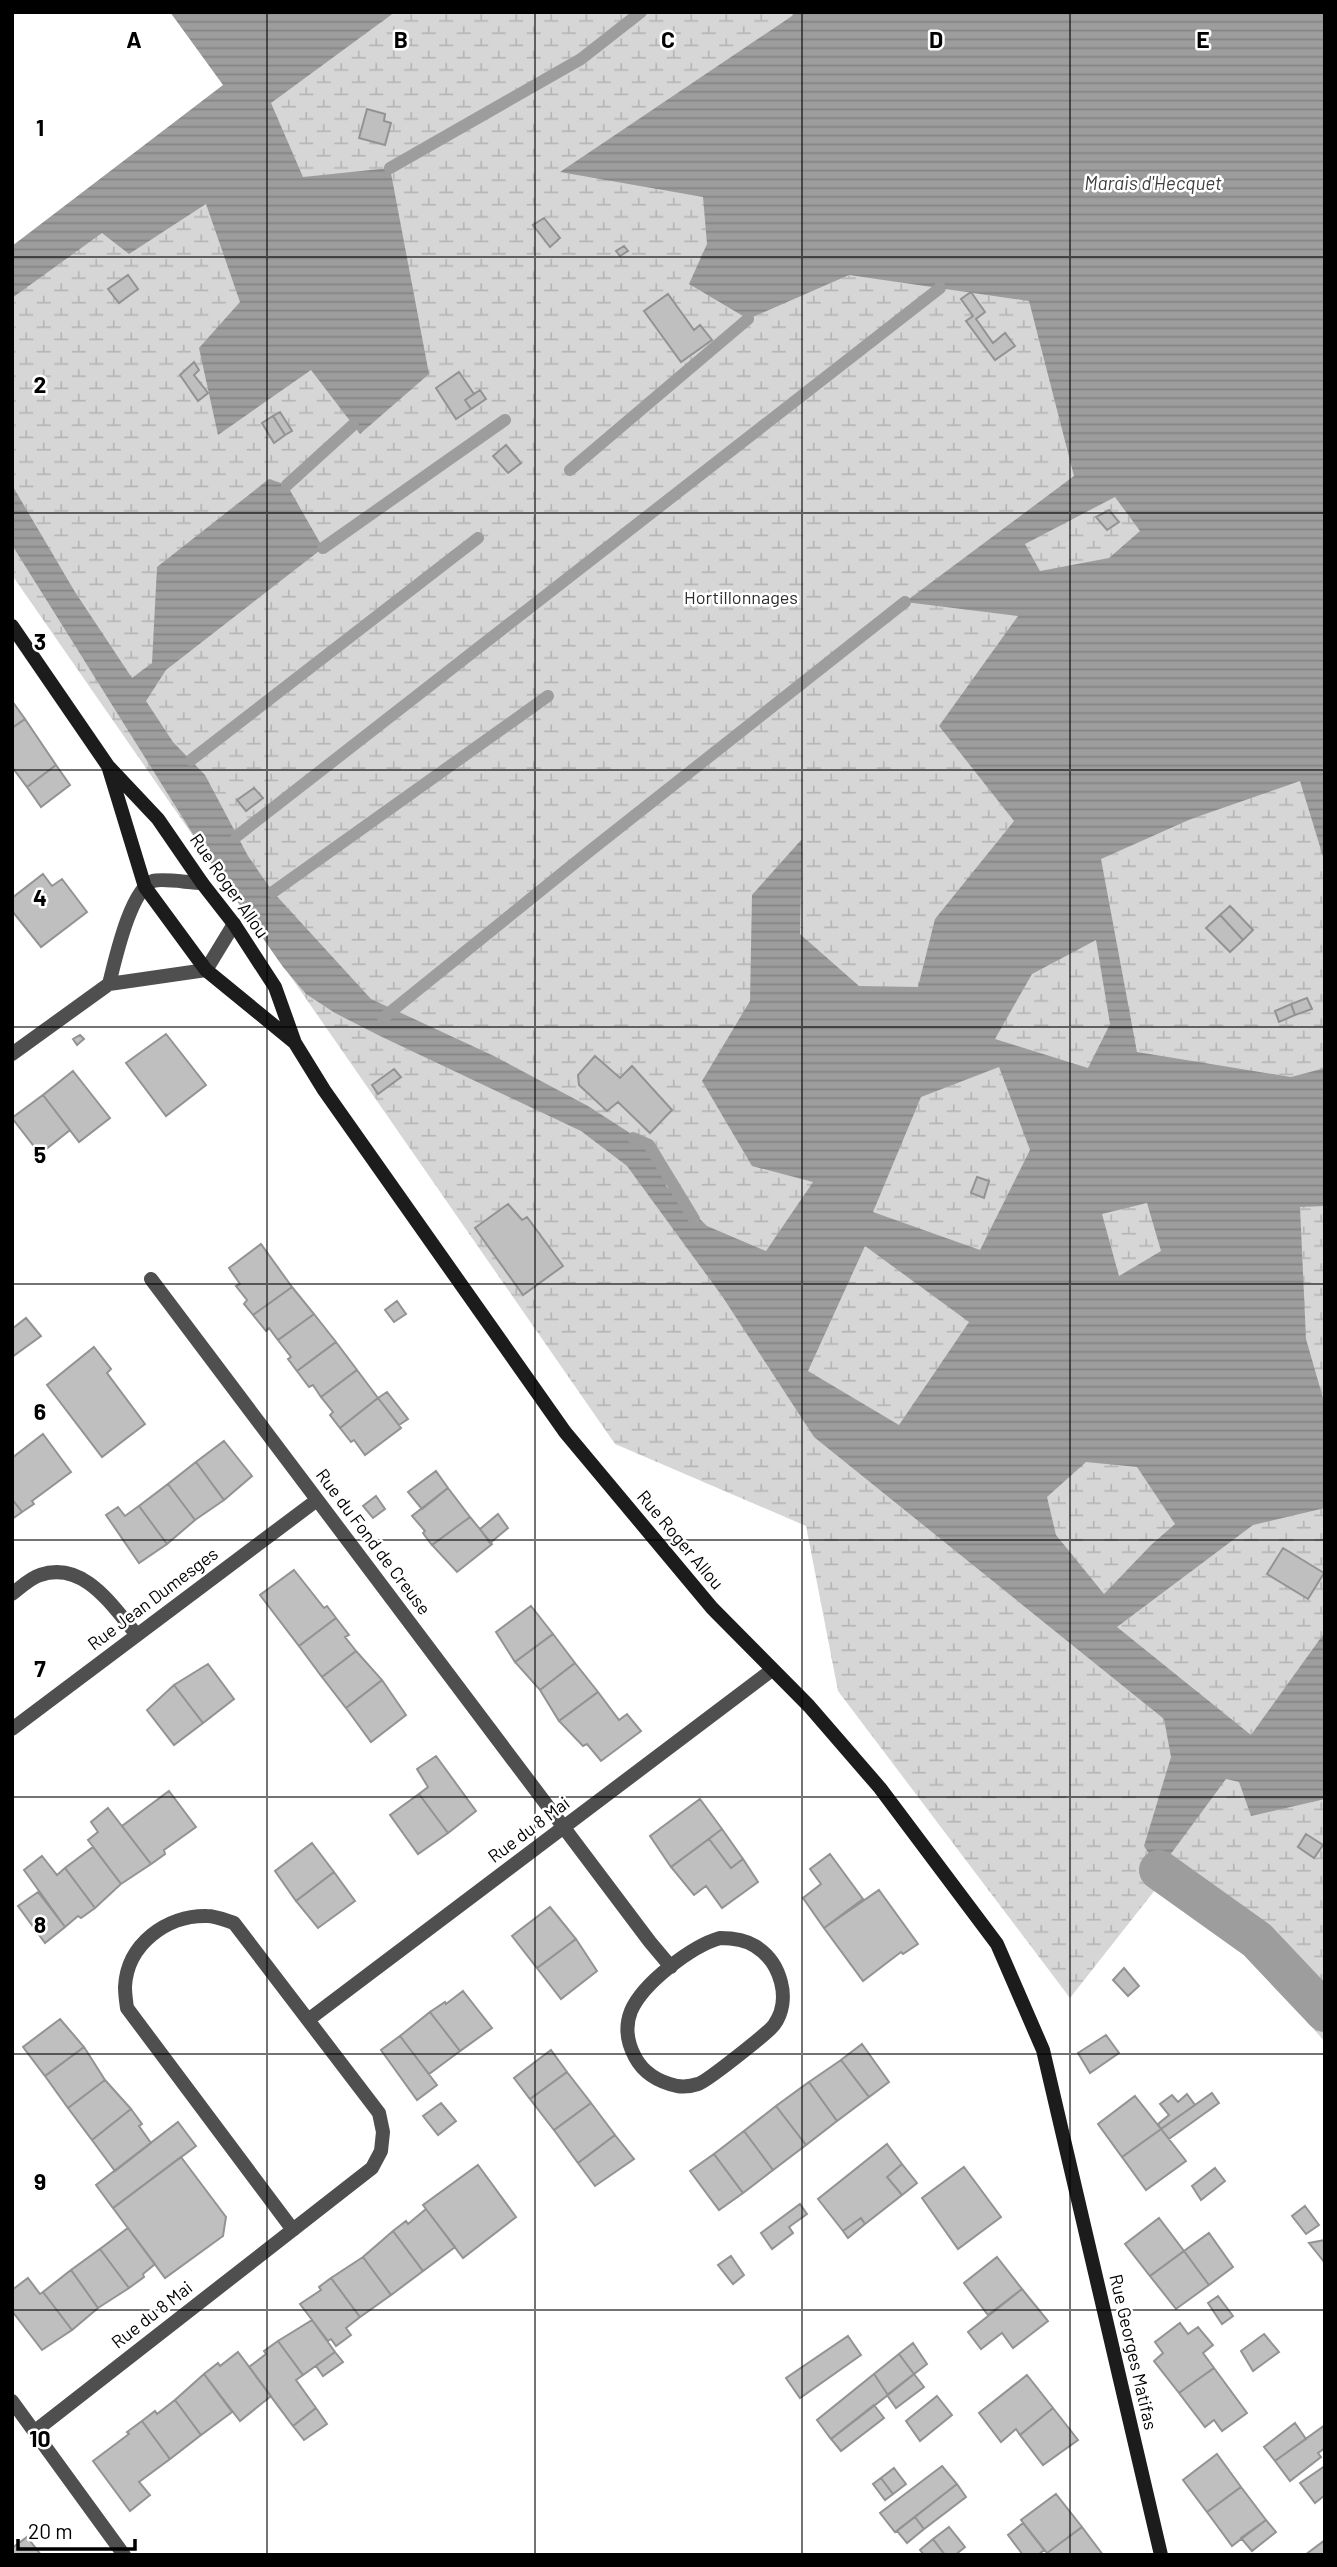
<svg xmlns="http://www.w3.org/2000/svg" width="1337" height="2567" viewBox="0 0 1337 2567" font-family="Barlow,sans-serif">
	<defs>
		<pattern id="wetland-marsh" width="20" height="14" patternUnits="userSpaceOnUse" patternTransform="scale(1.75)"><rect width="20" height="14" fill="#d6d6d6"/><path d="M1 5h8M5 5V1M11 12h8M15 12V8" fill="none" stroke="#b6b6b6"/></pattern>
		<pattern id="water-rules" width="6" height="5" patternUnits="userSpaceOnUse" patternTransform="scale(1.75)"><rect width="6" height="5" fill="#9d9d9d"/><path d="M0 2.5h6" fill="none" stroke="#858585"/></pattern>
	</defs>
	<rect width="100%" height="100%" fill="#fff"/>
	<path fill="url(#wetland-marsh)" d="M201 12H1325V2042L1253 1960 1155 1890 1070 1998 838 1691 806 1526 615 1444 12 575V262L245 92Z"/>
	<path fill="url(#water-rules)" fill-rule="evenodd" d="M170 12H395L271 103 303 177 390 168 429 374 360 434 311 370 218 435 199 348 240 302 206 204 129 254 102 233 12 298V246L223 85Z
		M794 12H1325V863L1300 781 1191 819 1101 859 1137 1052 1291 1077 1325 1068V1206L1300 1207 1306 1339 1325 1405V1508L1253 1525 1117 1627 1251 1735 1325 1632V1799L1251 1816 1239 1782 1226 1779 1159 1870 1144 1846 1171 1757 1164 1719 814 1437 722 1296 627 1166 581 1131 380 1036 335 1013 306 994 283 967 216 871 12 545V485L75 592 132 678 152 663 157 567 269 479 287 485 323 548 166 670 146 701 173 742 205 775 248 856 273 892 371 999 494 1056 588 1106 647 1144 665 1174 666 1186 707 1226 766 1251 813 1182 752 1166 702 1081 750 1001 752 895 802 839 800 934 859 986 918 987 935 919 1014 821 939 726 1018 616 905 602 1074 476 1029 301 849 275 748 319 689 284 707 244 703 197 560 172 792 16ZM1115 497 1140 531 1109 558 1040 571 1025 544ZM1096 940 1110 1024 1088 1068 995 1039 1032 974ZM999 1067 1030 1150 980 1250 873 1212 921 1097ZM1147 1203 1161 1251 1119 1276 1102 1214ZM865 1246 969 1322 899 1425 808 1371ZM1086 1462 1137 1467 1175 1524 1151 1545 1104 1594 1056 1535 1047 1497Z"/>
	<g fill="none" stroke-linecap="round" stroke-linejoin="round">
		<path stroke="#9d9d9d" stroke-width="12" d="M390 168 581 59 641 12
			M570 470 748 319
			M287 485 353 425
			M323 548 505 420
			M191 760 478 538
			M237 836 940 288
			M273 892 548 696
			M383 1018 591 850 905 602
			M633 1138 649 1145 694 1219"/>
		<path stroke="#9d9d9d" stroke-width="40" d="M1159 1870 1257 1940 1325 2012"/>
	</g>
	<path fill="#bfbfbf" stroke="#939393" stroke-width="2" d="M367 109 385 114 384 121 391 123 385 145 359 138Z
		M544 218 560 238 550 247 533 225Z
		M624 246 628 251 620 256 616 251Z
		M128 275 138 289 119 303 108 289Z
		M971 292 985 312 976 319 993 343 1005 333 1015 346 995 360 966 321 973 316 961 299Z
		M668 294 694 330 700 325 712 340 681 362 644 311Z
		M194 362 199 370 194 375 208 393 198 401 180 375Z
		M459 372 474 394 465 400 471 409 456 419 436 388Z
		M480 390 486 399 471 409 465 400Z
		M280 412 292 431 285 435 273 416Z
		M273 416 285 435 274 443 262 423Z
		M506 445 521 463 508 473 493 456Z
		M1109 510 1119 522 1107 530 1096 517Z
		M12 701 25 719 12 728Z
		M25 719 56 765 27 787 12 767V728Z
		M56 765 70 785 41 807 27 787Z
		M254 788 263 798 246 811 237 800Z
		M43 874 52 886 62 879 87 912 41 947 12 911V898Z
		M1230 906 1253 930 1243 940 1220 915Z
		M1220 915 1243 940 1230 952 1206 928Z
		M1307 998 1312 1009 1295 1015 1291 1004Z
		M1291 1004 1295 1015 1279 1022 1275 1011Z
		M166 1034 206 1085 166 1116 126 1063Z
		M80 1035 84 1039 77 1045 73 1039Z
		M595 1056 620 1078 632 1066 672 1110 650 1133 618 1102 607 1111 579 1085 578 1075Z
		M394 1069 401 1077 378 1094 372 1085Z
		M73 1071 110 1118 79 1142 43 1095Z
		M43 1095 70 1130 40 1154 12 1118Z
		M977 1177 989 1181 984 1198 971 1193Z
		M508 1204 522 1220 527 1217 563 1266 523 1295 475 1228Z
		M261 1244 292 1287 253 1315 244 1304 247 1300 236 1286 240 1284 229 1268Z
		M292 1287 314 1314 278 1340 269 1328 266 1331 253 1315Z
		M397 1301 406 1314 394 1322 385 1310Z
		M314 1314 336 1342 297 1371 288 1359 291 1357 278 1340Z
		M26 1318 41 1336 12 1357V1329Z
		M336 1342 357 1370 321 1397 313 1385 309 1387 297 1371Z
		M94 1347 111 1369 107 1373 145 1424 102 1457 47 1385Z
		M357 1370 378 1398 340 1428 330 1415 333 1412 321 1397Z
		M387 1392 408 1419 399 1425 378 1398Z
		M378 1398 401 1428 365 1455 354 1440 351 1442 340 1428Z
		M43 1434 71 1472 32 1501 34 1504 22 1512 12 1499V1458Z
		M224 1441 252 1476 224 1500 196 1462Z
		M196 1462 224 1500 195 1520 168 1484Z
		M436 1471 448 1488 422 1509 408 1492Z
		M168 1484 195 1520 167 1544 139 1506Z
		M448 1488 470 1517 432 1545 423 1533 425 1531 412 1516Z
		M376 1496 385 1509 373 1518 363 1506Z
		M12 1499 22 1512 12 1519Z
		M139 1506 167 1544 139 1563 106 1515 118 1507 125 1516Z
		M498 1514 508 1528 490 1543 480 1529Z
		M470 1517 492 1544 457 1572 432 1545Z
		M1283 1548 1324 1573 1308 1599 1267 1574Z
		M294 1570 324 1608 327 1606 336 1618 299 1646 260 1595Z
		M531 1606 553 1634 515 1662 496 1632Z
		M336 1618 349 1635 345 1637 356 1651 322 1677 299 1646Z
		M553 1634 575 1663 540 1690 515 1662Z
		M356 1651 382 1680 346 1708 322 1677Z
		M575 1663 598 1692 559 1721 540 1690Z
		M208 1664 234 1699 203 1723 174 1685Z
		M382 1680 406 1715 371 1742 346 1708Z
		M174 1685 203 1723 174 1745 147 1710Z
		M598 1692 619 1720 627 1714 641 1731 601 1761 587 1744 583 1746 559 1721Z
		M436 1756 476 1811 448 1833 419 1794 428 1787 417 1769Z
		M169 1791 196 1827 164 1850 165 1854 151 1864 122 1826Z
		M419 1794 448 1833 418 1854 390 1815Z
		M700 1799 722 1829 671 1867 650 1836Z
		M108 1808 151 1864 121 1884 88 1840 98 1832 91 1822Z
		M722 1829 743 1859 731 1868 709 1839Z
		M1306 1834 1323 1845 1314 1858 1298 1847Z
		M709 1839 731 1868 743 1859 758 1882 722 1908 706 1886 694 1895 671 1867Z
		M312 1843 334 1872 296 1901 275 1871Z
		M93 1847 121 1884 95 1908 65 1868Z
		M830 1854 863 1899 824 1928 803 1898 821 1884 810 1869Z
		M42 1856 57 1875 65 1868 95 1908 81 1918 78 1916 65 1927 24 1870Z
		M334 1872 355 1901 318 1928 296 1901Z
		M879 1890 918 1944 903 1954 901 1952 863 1981 824 1928Z
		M38 1892 65 1927 45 1943 18 1906Z
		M550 1907 576 1939 537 1968 512 1936Z
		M576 1939 597 1971 561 1999 537 1968Z
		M1124 1968 1139 1986 1128 1996 1113 1980Z
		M463 1991 492 2028 460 2051 430 2012 445 2002 446 2004Z
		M430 2012 460 2051 429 2074 400 2036Z
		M60 2019 84 2047 45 2076 23 2047Z
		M1106 2035 1119 2053 1090 2073 1078 2053Z
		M400 2036 437 2085 417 2100 381 2050Z
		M862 2044 889 2082 869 2097 841 2060Z
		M84 2047 105 2080 68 2108 45 2076Z
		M551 2050 567 2072 530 2099 514 2078Z
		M841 2060 869 2097 837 2121 809 2082Z
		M567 2072 591 2103 554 2130 530 2099Z
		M105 2080 131 2109 92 2140 68 2108Z
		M809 2082 837 2121 806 2145 776 2106Z
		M1212 2093 1219 2103 1169 2139 1161 2129Z
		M1187 2094 1195 2105 1161 2129 1158 2124 1169 2115 1160 2104 1172 2095 1178 2102Z
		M1135 2096 1161 2129 1122 2157 1098 2124Z
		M441 2103 456 2121 438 2135 423 2116Z
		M591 2103 615 2135 578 2163 554 2130Z
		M776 2106 806 2145 773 2170 744 2131Z
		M131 2109 142 2124 139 2126 151 2143 115 2171 92 2140Z
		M178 2122 196 2146 113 2208 96 2185Z
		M1161 2129 1186 2161 1146 2190 1122 2157Z
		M744 2131 773 2170 743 2193 714 2154Z
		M615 2135 634 2159 595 2186 578 2163Z
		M887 2144 902 2164 887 2177 902 2195 865 2224 861 2218 843 2231 818 2199Z
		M714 2154 743 2193 719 2210 690 2171Z
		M181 2157 226 2217 223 2236 165 2278 113 2208Z
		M902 2164 917 2183 902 2195 887 2177Z
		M478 2165 516 2217 463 2258 423 2205Z
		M964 2167 1001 2217 958 2249 922 2198Z
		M1215 2168 1225 2181 1201 2200 1192 2186Z
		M800 2204 807 2214 789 2227 793 2233 772 2249 761 2233Z
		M1305 2206 1319 2225 1306 2234 1292 2216Z
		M426 2209 455 2247 423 2271 393 2231 406 2221 408 2224Z
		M861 2218 865 2224 848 2238 843 2231Z
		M1159 2218 1184 2251 1150 2276 1125 2244Z
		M128 2228 155 2264 143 2274 144 2277 129 2288 100 2249Z
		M393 2231 423 2271 391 2295 363 2257Z
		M1209 2233 1233 2267 1209 2285 1184 2251Z
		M1325 2240V2263L1309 2243Z
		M100 2249 129 2288 98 2308 71 2270Z
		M1184 2251 1209 2285 1176 2309 1150 2276Z
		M731 2256 744 2275 733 2284 718 2265Z
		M363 2257 391 2295 360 2317 331 2278Z
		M997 2257 1022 2289 988 2315 964 2283Z
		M71 2270 98 2308 72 2330 43 2292Z
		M28 2278 40 2294 43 2292 72 2330 42 2350 12 2311V2290Z
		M331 2278 360 2317 346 2328 351 2335 336 2346 331 2339 328 2341 300 2304 321 2290 319 2287Z
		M1022 2289 1048 2321 1013 2348 1002 2333 981 2349 968 2332Z
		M1218 2296 1233 2316 1222 2324 1208 2303Z
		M312 2320 335 2352 303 2375 278 2341Z
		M1180 2323 1188 2334 1198 2327 1213 2345 1203 2353 1214 2368 1179 2393 1154 2361 1163 2353 1155 2342Z
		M1264 2334 1279 2352 1253 2371 1241 2351Z
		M848 2336 861 2355 800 2398 786 2378Z
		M278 2341 303 2375 296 2380 316 2408 293 2426 249 2367 266 2354 264 2351Z
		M913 2343 927 2364 914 2374 899 2354Z
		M238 2352 271 2396 240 2421 204 2374 218 2363 220 2366Z
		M335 2352 343 2362 323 2376 316 2366Z
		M899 2354 914 2374 888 2395 874 2374Z
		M1214 2368 1247 2413 1222 2431 1214 2420 1205 2427 1179 2393Z
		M204 2374 232 2412 201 2435 175 2400Z
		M874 2374 888 2395 831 2439 817 2420Z
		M914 2374 924 2387 896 2408 887 2395Z
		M1027 2375 1053 2408 1020 2435 1016 2429 1001 2442 979 2413Z
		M937 2396 952 2415 920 2441 906 2421Z
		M175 2400 201 2435 170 2459 142 2421 155 2411 157 2414Z
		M874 2405 884 2418 841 2451 831 2439Z
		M316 2408 327 2424 304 2440 293 2426Z
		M1053 2408 1078 2440 1043 2465 1020 2435Z
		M142 2421 170 2459 139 2482 150 2495 130 2511 93 2461 129 2434 127 2432Z
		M1295 2423 1306 2439 1275 2461 1264 2447Z
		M1325 2425V2448L1318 2453 1321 2457 1290 2481 1275 2461Z
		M1217 2454 1241 2487 1207 2512 1183 2480Z
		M942 2466 957 2484 895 2532 880 2513Z
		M1325 2466V2495L1315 2503 1300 2483Z
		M894 2468 906 2484 893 2494 881 2478Z
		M881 2478 893 2494 885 2500 873 2484Z
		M957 2484 966 2497 924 2529 915 2517Z
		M1241 2487 1266 2520 1232 2546 1207 2512Z
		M1056 2494 1082 2527 1047 2553 1021 2520Z
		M915 2517 924 2529 907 2543 897 2531Z
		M1266 2520 1276 2532 1252 2551 1241 2538Z
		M1023 2523 1044 2550 1038 2555H1023L1008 2535Z
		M949 2527 965 2547 955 2555H945L933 2539Z
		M1082 2527 1103 2555H1048L1047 2553Z
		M27 2537 41 2555H12V2548Z
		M933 2539 945 2555H924L920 2550Z
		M1325 2540V2555H1305Z"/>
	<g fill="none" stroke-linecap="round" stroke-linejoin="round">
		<path stroke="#4f4f4f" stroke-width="14" d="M109 984C115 961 130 890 153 881 163 878 190 883 202 883
			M12 1054 109 984 206 970 234 924
			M151 1279 650 1942 671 1967
			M12 1594C20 1588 30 1578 40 1575 84 1560 112 1606 137 1635
			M12 1729 317 1500
			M720 1938C732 1938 744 1939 755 1946 781 1962 792 2000 774 2025 768 2033 706 2082 698 2084 692 2086 684 2087 677 2086 659 2082 644 2074 635 2057 627 2042 625 2026 631 2011 643 1983 692 1946 720 1938Z
			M308 2020 772 1670
			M12 2401 124 2555
			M35 2431 372 2168 381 2151 383 2132 379 2113 234 1923C225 1920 216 1916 207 1916 167 1915 127 1944 125 1987 125 1994 126 2001 127 2008L293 2230"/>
		<path stroke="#1c1c1c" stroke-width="14" d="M12 626 108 766 158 819 202 883 234 924 275 987 295 1043 324 1090 565 1432 712 1608 809 1706 880 1788 997 1944 1043 2050 1161 2555
			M109 769 145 887 206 970 294 1042"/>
	</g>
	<path fill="none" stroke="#000" stroke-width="2" stroke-opacity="0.55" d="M267 12V2555M535 12V2555M802 12V2555M1070 12V2555M12 257H1325M12 513H1325M12 770H1325M12 1027H1325M12 1284H1325M12 1540H1325M12 1797H1325M12 2054H1325M12 2310H1325"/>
	<g text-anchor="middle" stroke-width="5" stroke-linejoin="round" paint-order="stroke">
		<g font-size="18" fill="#2d2d2d" stroke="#fff">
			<text x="741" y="604">Hortillonnages</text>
		</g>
		<g font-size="18" fill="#000" stroke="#fff">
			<text transform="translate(229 886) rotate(55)" y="6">Rue Roger Allou</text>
			<text transform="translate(680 1540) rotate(50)" y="6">Rue Roger Allou</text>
			<text transform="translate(373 1542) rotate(53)" y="6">Rue du Fond de Creuse</text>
			<text transform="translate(153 1599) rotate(-37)" y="6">Rue Jean Dumesges</text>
			<text transform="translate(529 1830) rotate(-37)" y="6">Rue du 8 Mai</text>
			<text transform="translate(152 2315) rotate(-38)" y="6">Rue du 8 Mai</text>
			<text transform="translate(1133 2352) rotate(77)" y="6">Rue Georges Matifas</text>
		</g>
		<g font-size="19" font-style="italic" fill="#3e3e3e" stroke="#fff">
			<text x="1153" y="190">Marais d'Hecquet</text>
		</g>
	</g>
	<g font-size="23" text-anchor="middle" font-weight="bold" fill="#000" stroke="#fff" stroke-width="5" stroke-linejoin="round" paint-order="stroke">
		<text x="134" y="48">A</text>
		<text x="401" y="48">B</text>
		<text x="668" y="48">C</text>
		<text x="936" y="48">D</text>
		<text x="1203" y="48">E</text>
		<text x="40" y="136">1</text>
		<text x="40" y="393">2</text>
		<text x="40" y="650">3</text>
		<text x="40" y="906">4</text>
		<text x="40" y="1163">5</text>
		<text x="40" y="1420">6</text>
		<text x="40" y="1677">7</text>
		<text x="40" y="1933">8</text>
		<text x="40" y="2190">9</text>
		<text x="40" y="2447">10</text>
	</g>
	<rect width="1337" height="2567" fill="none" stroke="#000000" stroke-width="28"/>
	<path d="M18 2539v10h117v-10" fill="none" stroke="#000000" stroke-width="3.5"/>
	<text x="28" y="2539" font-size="21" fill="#000000" stroke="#ffffff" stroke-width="5" paint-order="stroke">20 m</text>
</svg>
